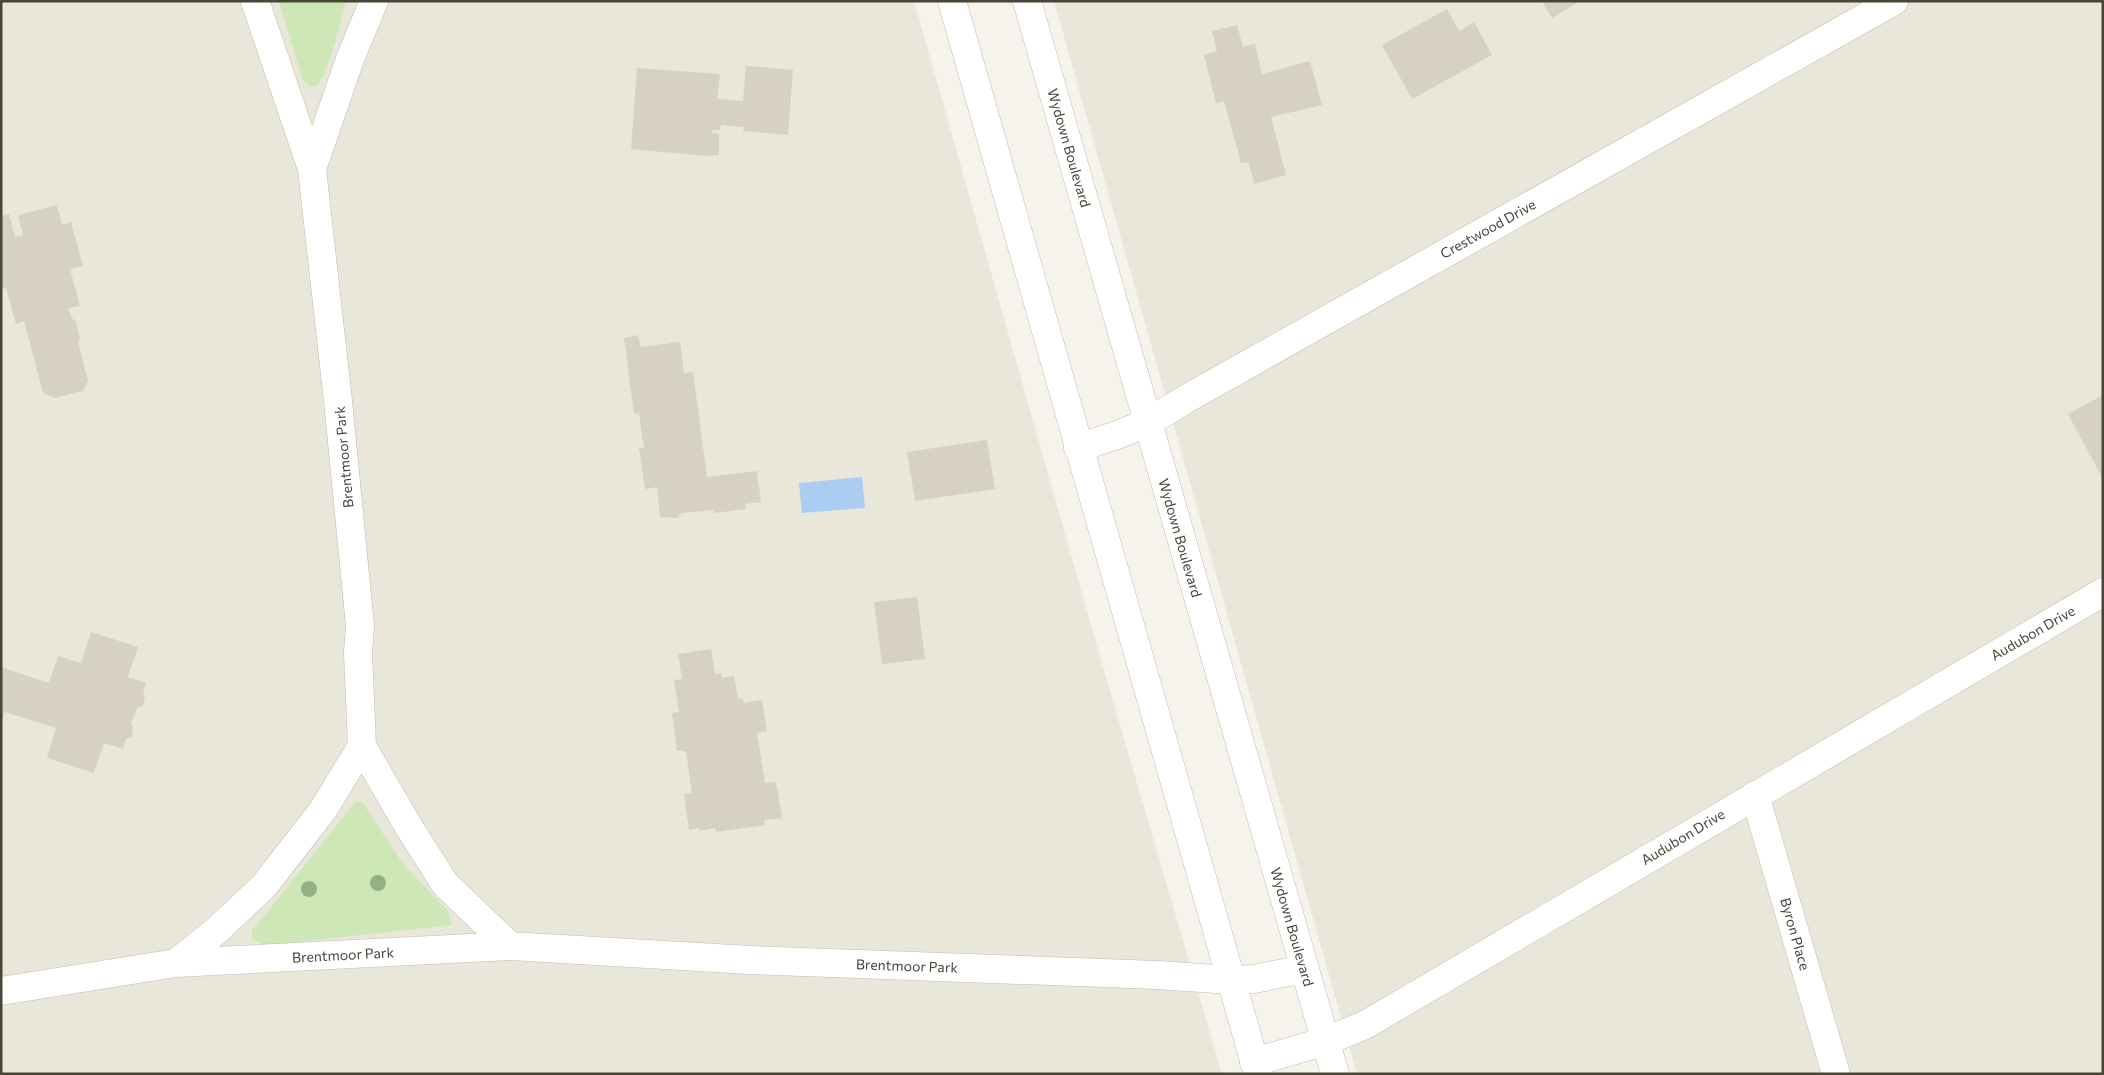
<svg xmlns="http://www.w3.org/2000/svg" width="2104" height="1075" viewBox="0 0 2104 1075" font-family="Commissioner,sans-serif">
	<rect width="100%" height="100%" fill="#f5f3ec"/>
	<path fill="#e9e6da" d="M1 1H914L1094 636 1222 1074H1Z
		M1054 1H2103V1074H1357Z"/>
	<path fill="#cde8b6" d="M279 1H346C339 25 331 68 316 87 307 88 305 82 301 75Z
		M356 801 362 802 403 864 448 911 452 925 279 944H262L252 939V931Z"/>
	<path fill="#aacdf0" d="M862 477 865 508 802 513 799 483Z"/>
	<path fill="#d7d1c1" d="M1542 1H1580L1552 18Z
		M1447 9 1459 31 1474 22 1492 55 1412 99 1382 45Z
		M1237 25 1243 47 1255 44 1262 74 1310 61 1322 105 1271 117 1286 175 1254 184 1249 163H1241L1224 101 1216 103 1204 55 1217 51 1212 31Z
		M746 66 793 70 788 135 743 131 744 127 721 125 720 130H712V133L719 134V155L706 156 631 149 637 68 720 74 717 99 743 101Z
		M57 205 62 225 71 222 83 266 70 269 80 306 68 308 71 317 76 322 80 338 78 342 88 381 83 391 55 398 43 393 24 321 16 324 6 288 1 289V216L9 214 15 237 23 235 18 215Z
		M638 335 640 347 680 342 684 373 693 372 707 477 757 471 761 502 745 504 746 509 714 513 713 510 681 513 678 518 660 517 657 487 645 489 639 448H644L639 413 634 414 624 338Z
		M2103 395V479L2068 414Z
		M987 440 995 489 915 501 907 452Z
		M917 597 925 659 882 664 874 602Z
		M91 632 138 647 128 677 146 683 143 693 145 698 142 707H138L131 723 133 727 132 736 126 739 123 749 104 743 94 773 47 758 56 728 5 712 1 722V667L49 683 58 656 81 663Z
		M711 649 715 674 721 673 722 678 734 676 738 699 743 698V703L762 700 767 731 757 733 765 783 776 782 782 818 764 820 765 825 716 832 715 828 699 831V828L689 830 684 794 692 793 686 751H677L672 713 679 712 674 680 682 679 678 654Z"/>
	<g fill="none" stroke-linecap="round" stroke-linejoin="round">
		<defs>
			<path id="minor" d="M312 169 350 59 374 1
				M1078 448 1117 435 1147 423 1186 399 1894 1
				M362 746 407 824 445 884 510 946
				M1755 795 1836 1074
				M176 963 216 931 264 886 323 810 362 746 358 653 360 626 338 401 312 169 255 1
				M1 991 176 963 510 946 750 960 1157 975 1231 980 1254 979 1304 969
				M1254 1062 1326 1041 1365 1025 2103 592"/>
			<path id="tertiary" d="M952 1 1258 1074
				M1027 1 1335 1074"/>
		</defs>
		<use href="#minor" stroke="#c1bcae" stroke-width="29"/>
		<use href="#tertiary" stroke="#c1bcae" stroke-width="29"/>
		<use href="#minor" stroke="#fff" stroke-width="28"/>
		<use href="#tertiary" stroke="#fff" stroke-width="28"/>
	</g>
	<g fill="#93b282">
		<circle cx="378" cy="883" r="8"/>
		<circle cx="309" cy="889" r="8"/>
	</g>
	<g text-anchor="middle" stroke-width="4" stroke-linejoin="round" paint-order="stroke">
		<g font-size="14" fill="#4a4539" stroke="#fff">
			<text transform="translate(1069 148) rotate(74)" y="5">Wydown Boulevard</text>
			<text transform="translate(1488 229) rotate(-29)" y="5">Crestwood Drive</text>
			<text transform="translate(344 457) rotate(-95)" y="5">Brentmoor Park</text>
			<text transform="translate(1180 538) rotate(74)" y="5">Wydown Boulevard</text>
			<text transform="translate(2033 633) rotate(-30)" y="5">Audubon Drive</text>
			<text transform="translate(1683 837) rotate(-31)" y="5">Audubon Drive</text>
			<text transform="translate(1292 927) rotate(74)" y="5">Wydown Boulevard</text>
			<text transform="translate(1795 934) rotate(74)" y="5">Byron Place</text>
			<text transform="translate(343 955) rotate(-3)" y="5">Brentmoor Park</text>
			<text transform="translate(907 966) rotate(2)" y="5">Brentmoor Park</text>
		</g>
	</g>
	<rect width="2104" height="1075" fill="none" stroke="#4a4539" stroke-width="5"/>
</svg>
